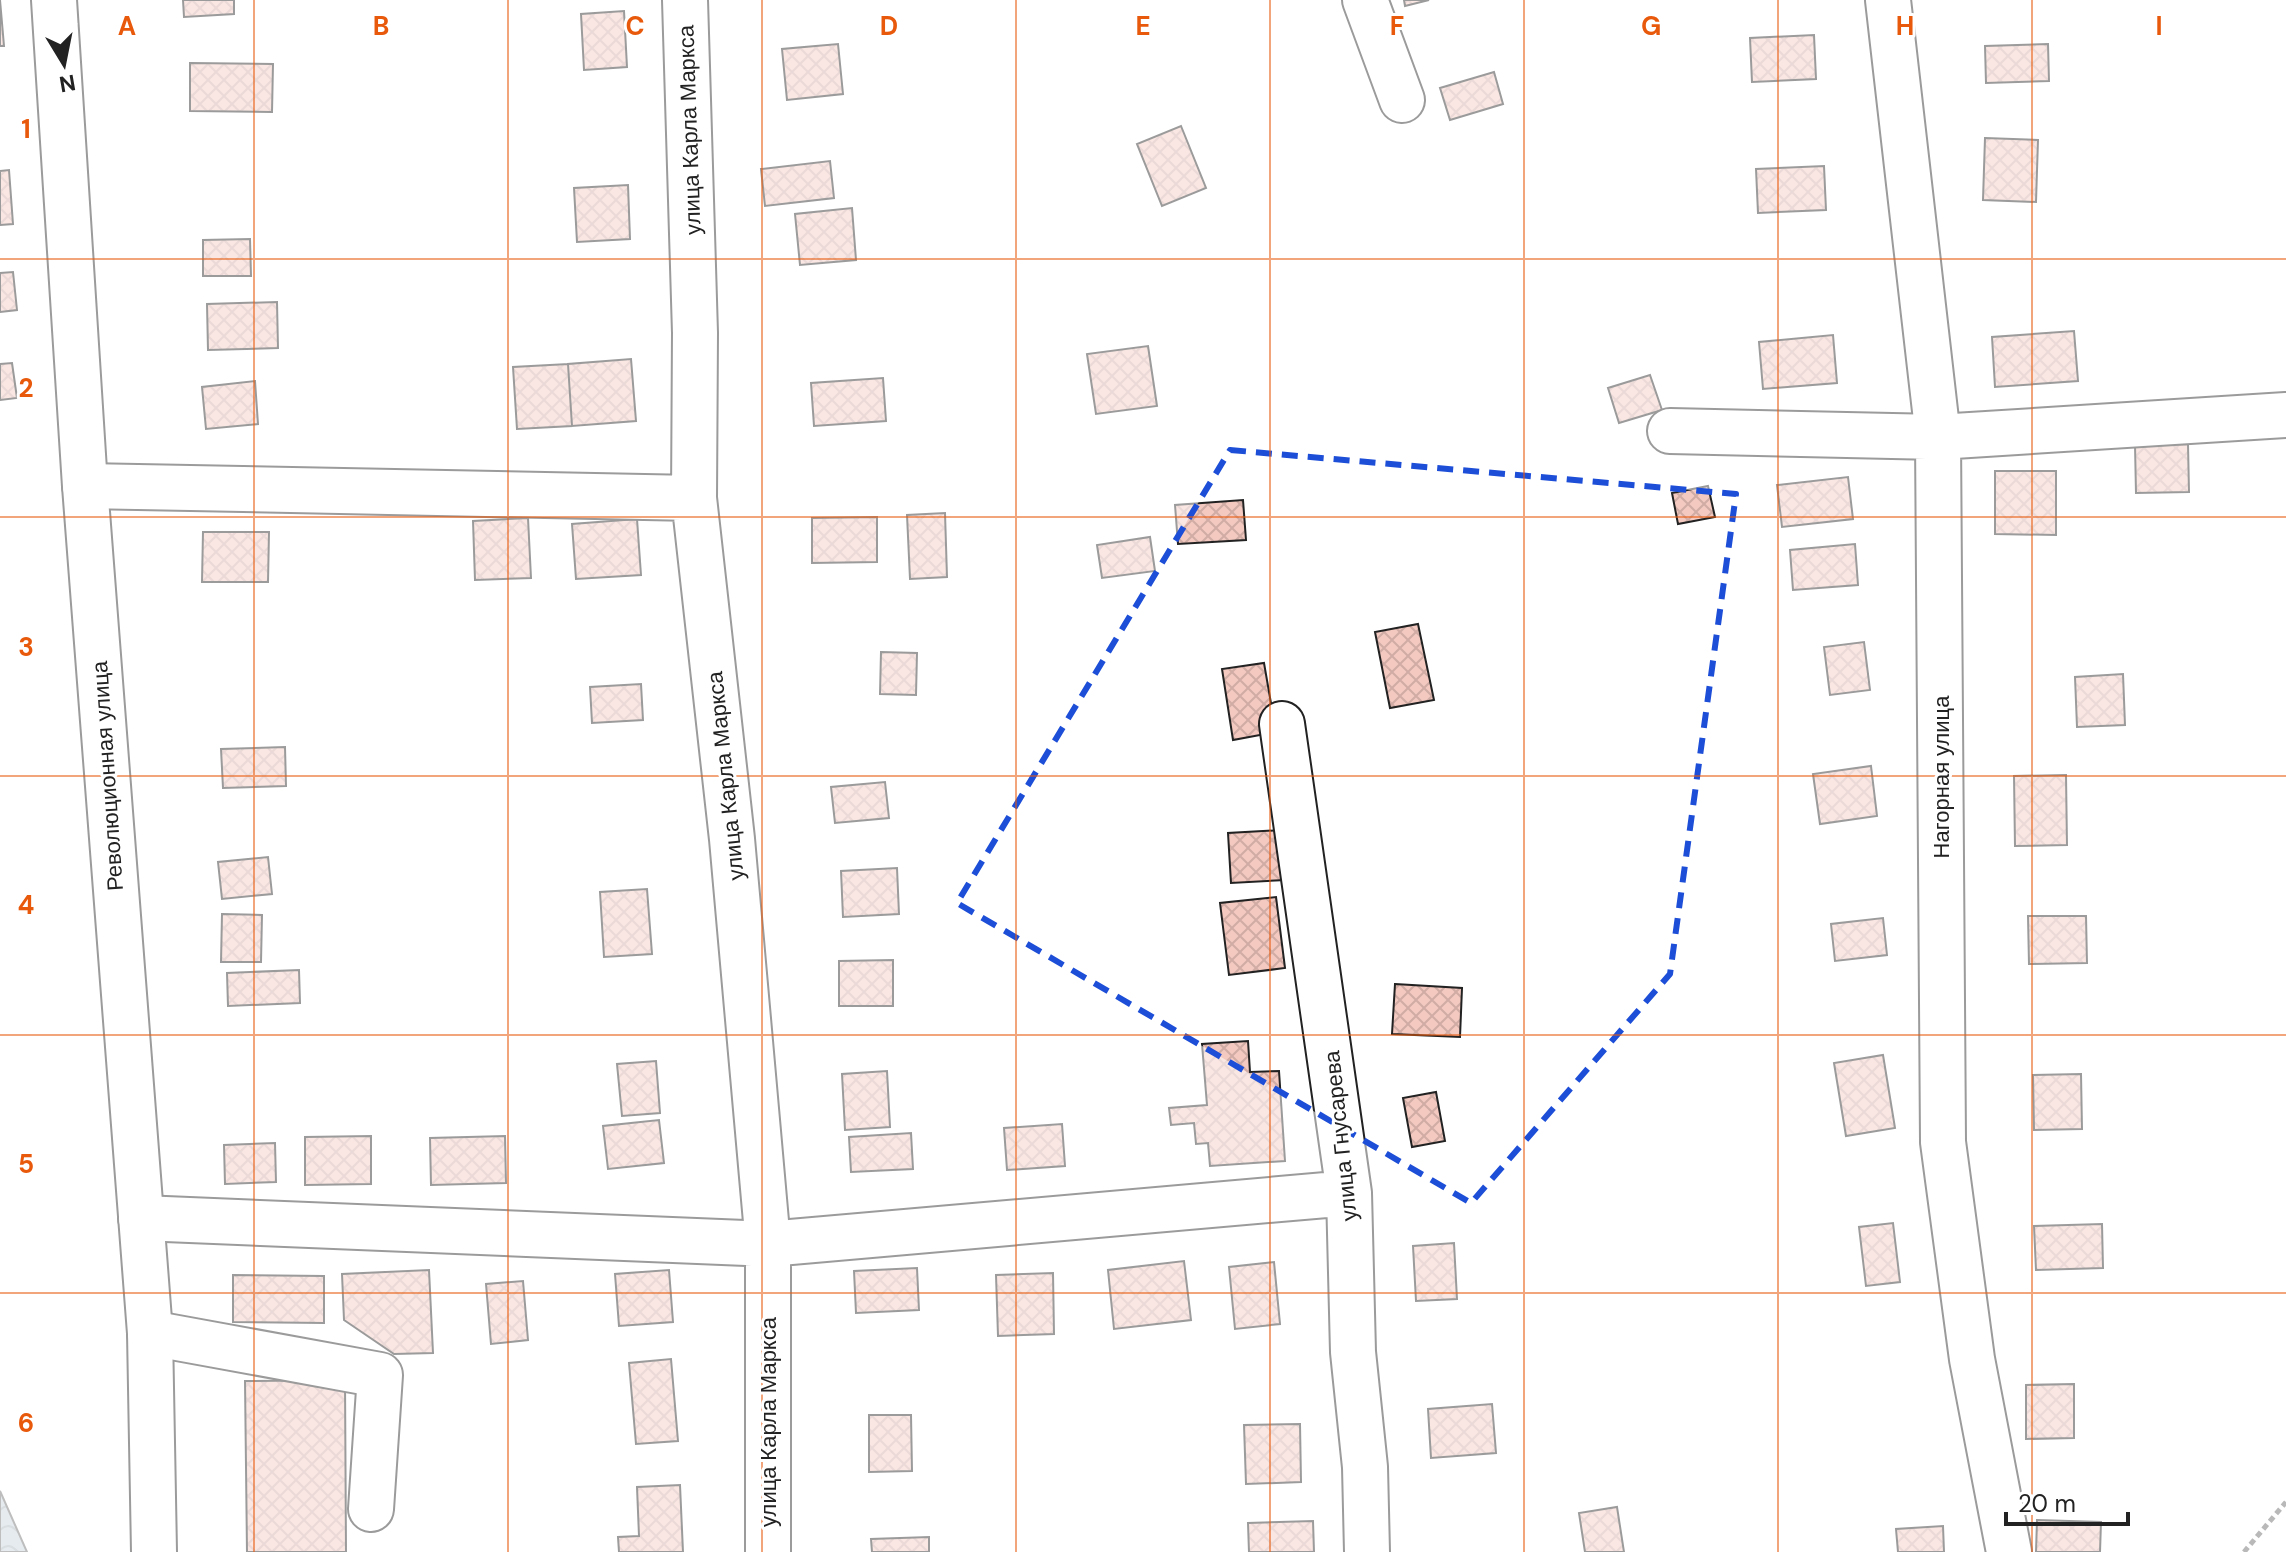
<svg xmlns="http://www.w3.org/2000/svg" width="2286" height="1552" viewBox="0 0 2286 1552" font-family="'DM Sans',sans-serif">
	<defs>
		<pattern id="water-waves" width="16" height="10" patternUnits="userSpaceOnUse" patternTransform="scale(2)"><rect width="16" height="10" fill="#c7d3dd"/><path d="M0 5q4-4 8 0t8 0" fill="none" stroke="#abb5bd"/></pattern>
		<pattern id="building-cross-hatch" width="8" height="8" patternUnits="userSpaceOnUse" patternTransform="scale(2)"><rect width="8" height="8" fill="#f3c9c0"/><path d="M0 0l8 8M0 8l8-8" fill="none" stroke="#d0aca5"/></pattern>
	</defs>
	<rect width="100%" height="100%" fill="#fff"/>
	<path fill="url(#water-waves)" stroke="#6f6f6f" stroke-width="2" d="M0 1491 27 1552H0Z"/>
	<path fill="url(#building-cross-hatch)" stroke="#222" stroke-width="2" d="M0 0 4 46H0Z
		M183 0H234V14L184 17Z
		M1404 0H1429L1405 6Z
		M624 11 627 67 584 70 581 14Z
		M1814 35 1816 79 1752 82 1750 38Z
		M838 44 843 94 787 100 782 49Z
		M2048 44 2049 81 1986 83 1985 46Z
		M190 63 273 64 272 112 190 111Z
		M1494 72 1503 104 1450 120 1440 88Z
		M1181 126 1206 188 1162 206 1137 144Z
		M1985 138 2038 140 2036 202 1983 200Z
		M830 161 834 198 765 206 761 169Z
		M1824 166 1826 210 1758 213 1756 169Z
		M9 170 13 224 0 225V171Z
		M628 185 630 239 577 242 574 188Z
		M852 208 856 260 800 265 795 214Z
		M250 239 251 276H203V240Z
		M13 272 17 310 0 312V273Z
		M277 302 278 348 208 350 207 304Z
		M2074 331 2078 381 1995 387 1992 337Z
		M1833 335 1837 383 1763 389 1759 342Z
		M1148 346 1157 406 1096 414 1087 354Z
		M631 359 636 421 572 426 568 364Z
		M12 363 17 398 0 400V364Z
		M568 364 572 426 517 429 513 367Z
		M1650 375 1662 410 1619 423 1608 388Z
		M883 378 886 421 814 426 811 383Z
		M255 381 258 424 206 429 202 387Z
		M2188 444 2189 492 2136 493 2135 445Z
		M1995 471H2056V535L1995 534Z
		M1848 477 1853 519 1782 527 1777 485Z
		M1708 486 1715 517 1678 524 1672 493Z
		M1243 500 1246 540 1178 544 1175 505Z
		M945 513 947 577 910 579 907 515Z
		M877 517V562L812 563V518Z
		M528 518 531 578 475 580 473 521Z
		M637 519 641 575 576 579 572 524Z
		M203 532H269L268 582H202Z
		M1150 537 1155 571 1102 578 1097 545Z
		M1855 544 1858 585 1793 590 1790 550Z
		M1418 624 1434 700 1390 708 1375 632Z
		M1864 642 1870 690 1830 695 1824 647Z
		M881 652 917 653 916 695 880 694Z
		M1264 663 1276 732 1233 740 1222 669Z
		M2123 674 2125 725 2077 727 2075 677Z
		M641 684 643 720 592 723 590 687Z
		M285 747 286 786 223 788 221 749Z
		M1871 766 1877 816 1820 824 1813 774Z
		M2066 775 2067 845 2015 846 2014 776Z
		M885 782 889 818 835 823 831 787Z
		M1282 830 1285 880 1231 883 1228 833Z
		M268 857 272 894 222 899 218 862Z
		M897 868 899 914 843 917 841 871Z
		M647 889 652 954 604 957 600 892Z
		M1276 897 1285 968 1229 975 1220 903Z
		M222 914 262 915 261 962H221Z
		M2028 916H2086L2087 963 2029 964Z
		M1883 918 1887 955 1835 961 1831 924Z
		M893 960V1006H839V961Z
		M299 970 300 1003 228 1006 227 973Z
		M1395 984 1462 988 1460 1037 1392 1034Z
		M1248 1041 1250 1072 1279 1071 1285 1161 1210 1166 1208 1143 1196 1144 1194 1123 1171 1125 1169 1108 1207 1105 1202 1044Z
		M1883 1055 1895 1128 1846 1136 1834 1063Z
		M656 1061 660 1113 622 1116 617 1064Z
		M887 1071 890 1127 845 1130 842 1074Z
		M2081 1074 2082 1129 2034 1130 2033 1075Z
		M1436 1092 1445 1141 1412 1147 1403 1098Z
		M659 1120 664 1163 608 1169 603 1126Z
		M1062 1124 1065 1166 1007 1170 1004 1128Z
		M911 1133 913 1169 851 1172 849 1137Z
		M371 1136V1184L305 1185V1137Z
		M505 1136 506 1183 431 1185 430 1138Z
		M275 1143 276 1182 225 1184 224 1145Z
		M1893 1223 1900 1282 1866 1286 1859 1227Z
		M2102 1224 2103 1268 2036 1270 2034 1226Z
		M1454 1243 1457 1299 1416 1301 1413 1246Z
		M1184 1261 1191 1320 1114 1329 1108 1270Z
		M1274 1262 1280 1324 1235 1329 1229 1267Z
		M917 1268 919 1310 856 1313 854 1271Z
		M429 1270 433 1353 394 1354 344 1320 342 1274Z
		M669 1270 673 1322 619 1326 615 1274Z
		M1053 1273 1054 1334 998 1336 996 1275Z
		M233 1275 324 1276V1323L233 1322Z
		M523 1281 528 1340 491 1344 486 1284Z
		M671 1359 678 1441 636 1444 629 1363Z
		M345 1380 346 1552H247L245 1381Z
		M2074 1384V1438L2026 1439V1385Z
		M1492 1404 1496 1453 1431 1458 1428 1409Z
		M869 1415H911L912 1471 869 1472Z
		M1300 1424 1301 1482 1246 1484 1244 1425Z
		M680 1485 683 1552H619L618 1537 639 1536 637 1487Z
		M1617 1507 1624 1552H1585L1579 1513Z
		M2037 1520 2101 1522 2100 1552H2036Z
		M1313 1521 1314 1552H1249L1248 1523Z
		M1943 1526 1944 1552H1898L1896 1529Z
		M929 1537V1552H872L871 1539Z"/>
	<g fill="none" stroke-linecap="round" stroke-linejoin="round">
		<defs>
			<path id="minor" d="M685 0 695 333 694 498 732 839 768 1244V1552
				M1365 0 1402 100
				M1888 0 1938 437 1943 1142 1972 1359 2009 1552
				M1670 431 1938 437 2286 415
				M85 486 694 498
				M1282 724 1349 1193 1353 1352 1365 1467 1367 1552
				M141 1218 768 1244 1349 1193
				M150 1333 380 1375 371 1509"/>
			<path id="major" d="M54 0 85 486 150 1333 154 1552"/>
		</defs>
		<use href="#minor" stroke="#222" stroke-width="48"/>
		<use href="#major" stroke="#222" stroke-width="48"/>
		<path stroke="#646464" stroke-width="5" stroke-dasharray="6 4" stroke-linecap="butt" d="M2244 1552 2286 1502"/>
		<use href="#minor" stroke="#fff" stroke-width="44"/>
		<use href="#major" stroke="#fff" stroke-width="44"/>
	</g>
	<path d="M0 0H2286V1552H0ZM1230 450 1736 494 1670 974 1471 1203 957 903Z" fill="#fff" fill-opacity=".55" fill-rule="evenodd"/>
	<path fill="none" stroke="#1d4ed8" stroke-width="6" stroke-dasharray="16 10" stroke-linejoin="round" d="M1230 450 1736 494 1670 974 1471 1203 957 903Z"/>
	<path fill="none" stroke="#e8590c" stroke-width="2" stroke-opacity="0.55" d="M254 0V1552M508 0V1552M762 0V1552M1016 0V1552M1270 0V1552M1524 0V1552M1778 0V1552M2032 0V1552M0 259H2286M0 517H2286M0 776H2286M0 1035H2286M0 1293H2286"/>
	<g text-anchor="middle" stroke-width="6" stroke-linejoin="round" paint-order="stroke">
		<g font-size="22" fill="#222" stroke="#fff">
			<text transform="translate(689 130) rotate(-92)" y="8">улица Карла Маркса</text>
			<text transform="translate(107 776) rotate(-94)" y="8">Революционная улица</text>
			<text transform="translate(725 776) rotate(-96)" y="8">улица Карла Маркса</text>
			<text transform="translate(1941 777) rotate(-90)" y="8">Нагорная улица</text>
			<text transform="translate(1340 1136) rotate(-96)" y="8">улица Гнусарева</text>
			<text transform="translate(768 1422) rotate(-90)" y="8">улица Карла Маркса</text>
		</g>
	</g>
	<g font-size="26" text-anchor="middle" font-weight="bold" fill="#e8590c" stroke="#fff" stroke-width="6" stroke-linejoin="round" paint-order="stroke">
		<text x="127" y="35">A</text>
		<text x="381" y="35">B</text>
		<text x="635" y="35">C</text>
		<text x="889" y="35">D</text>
		<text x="1143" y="35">E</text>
		<text x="1397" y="35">F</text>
		<text x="1651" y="35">G</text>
		<text x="1905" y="35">H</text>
		<text x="2159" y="35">I</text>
		<text x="26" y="138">1</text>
		<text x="26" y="397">2</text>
		<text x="26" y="656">3</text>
		<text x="26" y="914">4</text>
		<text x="26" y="1173">5</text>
		<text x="26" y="1432">6</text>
	</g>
	<g transform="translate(64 64) rotate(170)" stroke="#ffffff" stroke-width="6" paint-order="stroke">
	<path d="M0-6L14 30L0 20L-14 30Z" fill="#222222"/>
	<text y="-12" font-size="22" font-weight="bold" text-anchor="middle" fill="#222222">N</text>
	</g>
	<path d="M2006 1512v12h122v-12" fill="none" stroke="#222222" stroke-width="4"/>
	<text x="2018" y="1512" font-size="24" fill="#222222" stroke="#ffffff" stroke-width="6" paint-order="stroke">20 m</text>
</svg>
